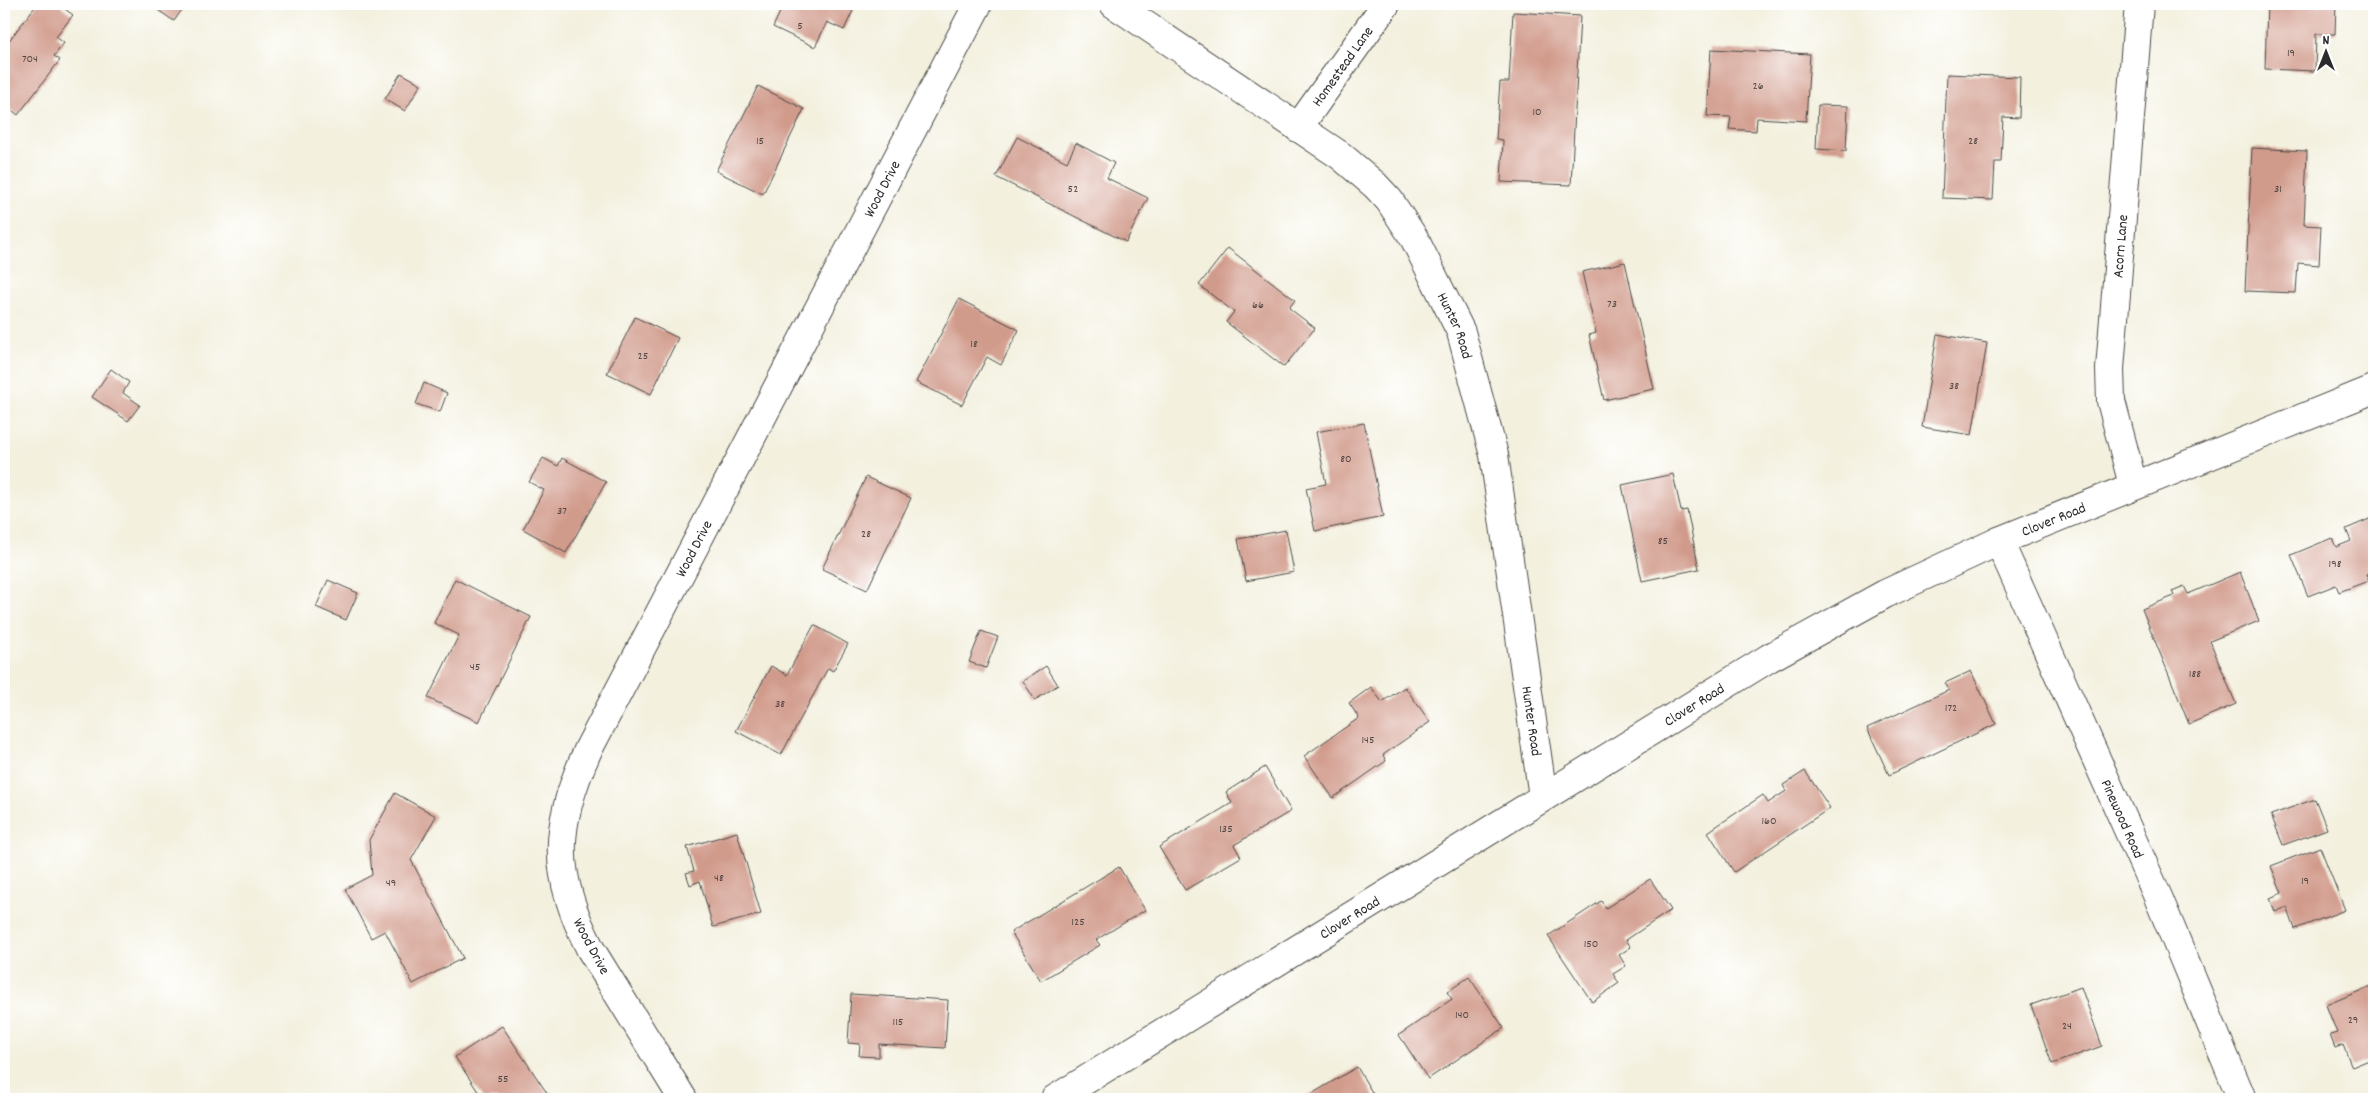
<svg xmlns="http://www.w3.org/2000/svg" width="2378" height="1103" viewBox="0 0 2378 1103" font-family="Dekko,sans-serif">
	<rect width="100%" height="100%" fill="#fff"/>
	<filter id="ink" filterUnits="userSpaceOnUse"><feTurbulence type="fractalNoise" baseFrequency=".02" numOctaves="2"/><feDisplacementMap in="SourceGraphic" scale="10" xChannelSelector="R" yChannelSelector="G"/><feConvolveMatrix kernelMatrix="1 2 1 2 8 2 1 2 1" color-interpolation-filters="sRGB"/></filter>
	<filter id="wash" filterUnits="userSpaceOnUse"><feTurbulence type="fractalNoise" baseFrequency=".0096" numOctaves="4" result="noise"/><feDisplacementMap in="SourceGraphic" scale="20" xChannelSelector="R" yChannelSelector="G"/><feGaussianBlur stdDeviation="1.12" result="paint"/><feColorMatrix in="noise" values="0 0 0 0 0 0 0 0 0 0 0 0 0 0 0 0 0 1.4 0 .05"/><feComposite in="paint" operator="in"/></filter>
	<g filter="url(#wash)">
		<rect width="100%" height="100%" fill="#f3f0de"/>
		<g id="blocks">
			<path fill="#d19b8c" d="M37 4H58L73 15 56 37 64 43 54 56 60 60 18 115 4 104V38L8 42Z
				M149 4H186L174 21Z
				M784 4H856L844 30 827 22 815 47 773 27Z
				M2267 4H2336L2335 34H2316L2315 71 2265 69Z
				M1513 12 1580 16 1571 185 1501 182 1503 140 1496 139 1500 82H1509Z
				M1711 49 1810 54 1806 121 1757 118 1756 131 1729 129 1731 117 1707 116Z
				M401 73 421 84 405 111 385 99Z
				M1947 74 2020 77 2019 118 2003 117 2001 162H1995L1993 200 1942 198Z
				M758 86 804 109 763 194 716 171Z
				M1818 105 1848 106 1846 151 1816 149Z
				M1017 137 1067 162 1076 143 1114 163 1107 178 1148 198 1126 242 996 177Z
				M2252 148 2307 151 2304 225 2321 226 2319 265 2298 263 2296 293 2245 291Z
				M1228 248 1295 300 1289 308 1315 328 1284 367 1226 322 1234 312 1199 285Z
				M1625 262 1654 389 1604 400 1589 335 1596 333 1582 272Z
				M959 299 1019 330 1001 365 987 357 962 405 916 382Z
				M635 317 678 338 651 394 607 373Z
				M1937 334 1987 343 1972 435 1922 427Z
				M111 369 129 382 123 393 140 405 128 421 92 397Z
				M424 383 447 393 440 412 416 404Z
				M1364 423 1383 517 1315 531 1306 488 1326 484 1316 432Z
				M543 458 558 466 562 458 606 482 566 553 523 529 544 490 529 482Z
				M1673 474 1681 511 1687 510 1699 569 1642 581 1622 485Z
				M866 477 911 498 867 590 822 569Z
				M2374 517V572L2366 575 2368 581 2339 592 2336 585 2308 596 2291 555 2332 538 2336 547 2351 541 2346 529Z
				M1286 530 1294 572 1246 581 1238 539Z
				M2240 572 2259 621 2210 641 2236 704 2189 724 2142 609 2174 596 2172 591 2184 586 2188 594Z
				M455 579 531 617 479 722 428 698 459 635 434 623Z
				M328 580 358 593 346 620 316 607Z
				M814 625 848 644 833 671 828 668 781 755 736 731 771 666 787 675Z
				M981 631 998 637 986 668 969 662Z
				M1046 666 1058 685 1035 700 1023 681Z
				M1971 671 1996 724 1889 775 1867 728 1949 690 1945 683Z
				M1371 687 1382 702 1405 687 1430 722 1383 755 1386 761 1333 798 1304 756 1359 718 1349 703Z
				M1265 767 1291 811 1234 845 1241 857 1185 890 1159 847 1232 803 1226 792Z
				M1805 771 1830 808 1734 872 1708 832 1763 795 1768 803 1786 791 1783 785Z
				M395 793 436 816 411 860 463 958 413 984 385 931 371 938 345 889 372 875 369 840Z
				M2315 799 2327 829 2283 845 2271 815Z
				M737 832 761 914 713 927 700 881 690 885 686 873 694 871 687 847Z
				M2320 847 2345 910 2295 929 2287 907 2275 912 2270 898 2282 893 2271 866Z
				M1119 867 1145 910 1096 940 1100 945 1041 981 1011 932Z
				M1650 879 1671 910 1626 940 1631 947 1619 955 1626 966 1613 974 1619 983 1592 1002 1548 936 1601 901 1606 908Z
				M1469 977 1504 1028 1428 1079 1399 1035 1452 999 1447 992Z
				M2374 985V1058L2352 1067 2343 1045 2335 1048 2330 1035 2337 1033 2326 1005Z
				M2081 987 2102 1046 2052 1064 2031 1005Z
				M851 994 948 1000 945 1048 879 1044V1057L859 1056 860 1044 848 1043Z
				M502 1026 551 1099H483L455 1057Z
				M1357 1067 1376 1099H1303Z"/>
		</g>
	</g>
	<g filter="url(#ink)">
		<use href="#blocks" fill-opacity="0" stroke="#494946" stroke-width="1"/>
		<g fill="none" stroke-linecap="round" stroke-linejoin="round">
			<defs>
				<g id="minor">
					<path id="s1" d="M1114 4 1341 156 1375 185 1389 200 1414 238 1461 332 1494 455 1543 797"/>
					<path id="s2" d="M1298 128 1386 4"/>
					<path id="s3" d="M2133 485 2111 401 2110 369 2139 4"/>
					<path id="s4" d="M1999 541 2158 897 2242 1099"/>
					<path id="s5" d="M683 1099 591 950C552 875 553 826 588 750L978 4"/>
					<path id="s6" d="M1055 1099 1769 658 1885 594 1999 541 2374 389"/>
				</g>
			</defs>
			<use href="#minor" stroke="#494946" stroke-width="30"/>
			<use href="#minor" stroke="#fff" stroke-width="28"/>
		</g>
	</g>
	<g text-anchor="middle" stroke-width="4" stroke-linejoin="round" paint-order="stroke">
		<g font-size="12" fill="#544743">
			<text x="800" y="29">5</text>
			<text x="2291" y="56">19</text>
			<text x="30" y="62">704</text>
			<text x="1758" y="89">26</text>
			<text x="1537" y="115">10</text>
			<text x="760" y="144">15</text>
			<text x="1973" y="144">28</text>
			<text x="1073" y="192">52</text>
			<text x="2278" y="192">31</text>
			<text x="1612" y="307">73</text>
			<text x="1258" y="308">66</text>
			<text x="974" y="347">18</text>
			<text x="643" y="359">25</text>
			<text x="1954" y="389">38</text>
			<text x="1346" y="462">80</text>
			<text x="562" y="514">37</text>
			<text x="866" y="537">28</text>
			<text x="1663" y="544">85</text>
			<text x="2335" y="567">198</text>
			<text x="475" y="670">45</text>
			<text x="2195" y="677">188</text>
			<text x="780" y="707">38</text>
			<text x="1951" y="711">172</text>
			<text x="1368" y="743">145</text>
			<text x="1769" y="824">160</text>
			<text x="1226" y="832">135</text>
			<text x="719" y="881">48</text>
			<text x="2305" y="884">19</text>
			<text x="391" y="886">49</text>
			<text x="1078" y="925">125</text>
			<text x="1591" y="947">150</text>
			<text x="1462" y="1018">140</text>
			<text x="2353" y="1023">29</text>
			<text x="898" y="1025">115</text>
			<text x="2067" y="1029">24</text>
			<text x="503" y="1082">55</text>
		</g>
		<g font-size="15" fill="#2b2b2b" stroke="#fff">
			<text dy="5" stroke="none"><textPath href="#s2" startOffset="76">Homestead Lane</textPath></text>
			<text dy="5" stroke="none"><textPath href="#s5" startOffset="1018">Wood Drive</textPath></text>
			<text dy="5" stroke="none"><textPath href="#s3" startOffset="242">Acorn Lane</textPath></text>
			<text dy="5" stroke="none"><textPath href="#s1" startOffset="481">Hunter Road</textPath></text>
			<text dy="5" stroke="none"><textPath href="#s6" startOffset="1156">Clover Road</textPath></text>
			<text dy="5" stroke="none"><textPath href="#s5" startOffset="612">Wood Drive</textPath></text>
			<text dy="5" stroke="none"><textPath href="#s6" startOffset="751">Clover Road</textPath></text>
			<text dy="5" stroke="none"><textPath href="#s1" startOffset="885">Hunter Road</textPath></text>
			<text dy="5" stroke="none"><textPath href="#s4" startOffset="304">Pinewood Road</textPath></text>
			<text dy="5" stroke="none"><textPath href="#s6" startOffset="346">Clover Road</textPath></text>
			<text transform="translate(592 946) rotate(62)" y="5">Wood Drive</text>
		</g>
	</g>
	<rect width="2378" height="1103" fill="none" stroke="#fff" stroke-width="20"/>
	<g transform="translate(2326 52)" stroke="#ffffff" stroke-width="4" paint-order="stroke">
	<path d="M0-4L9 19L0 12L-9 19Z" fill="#2b2b2b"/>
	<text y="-8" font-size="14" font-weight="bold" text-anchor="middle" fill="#2b2b2b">N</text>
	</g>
</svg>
